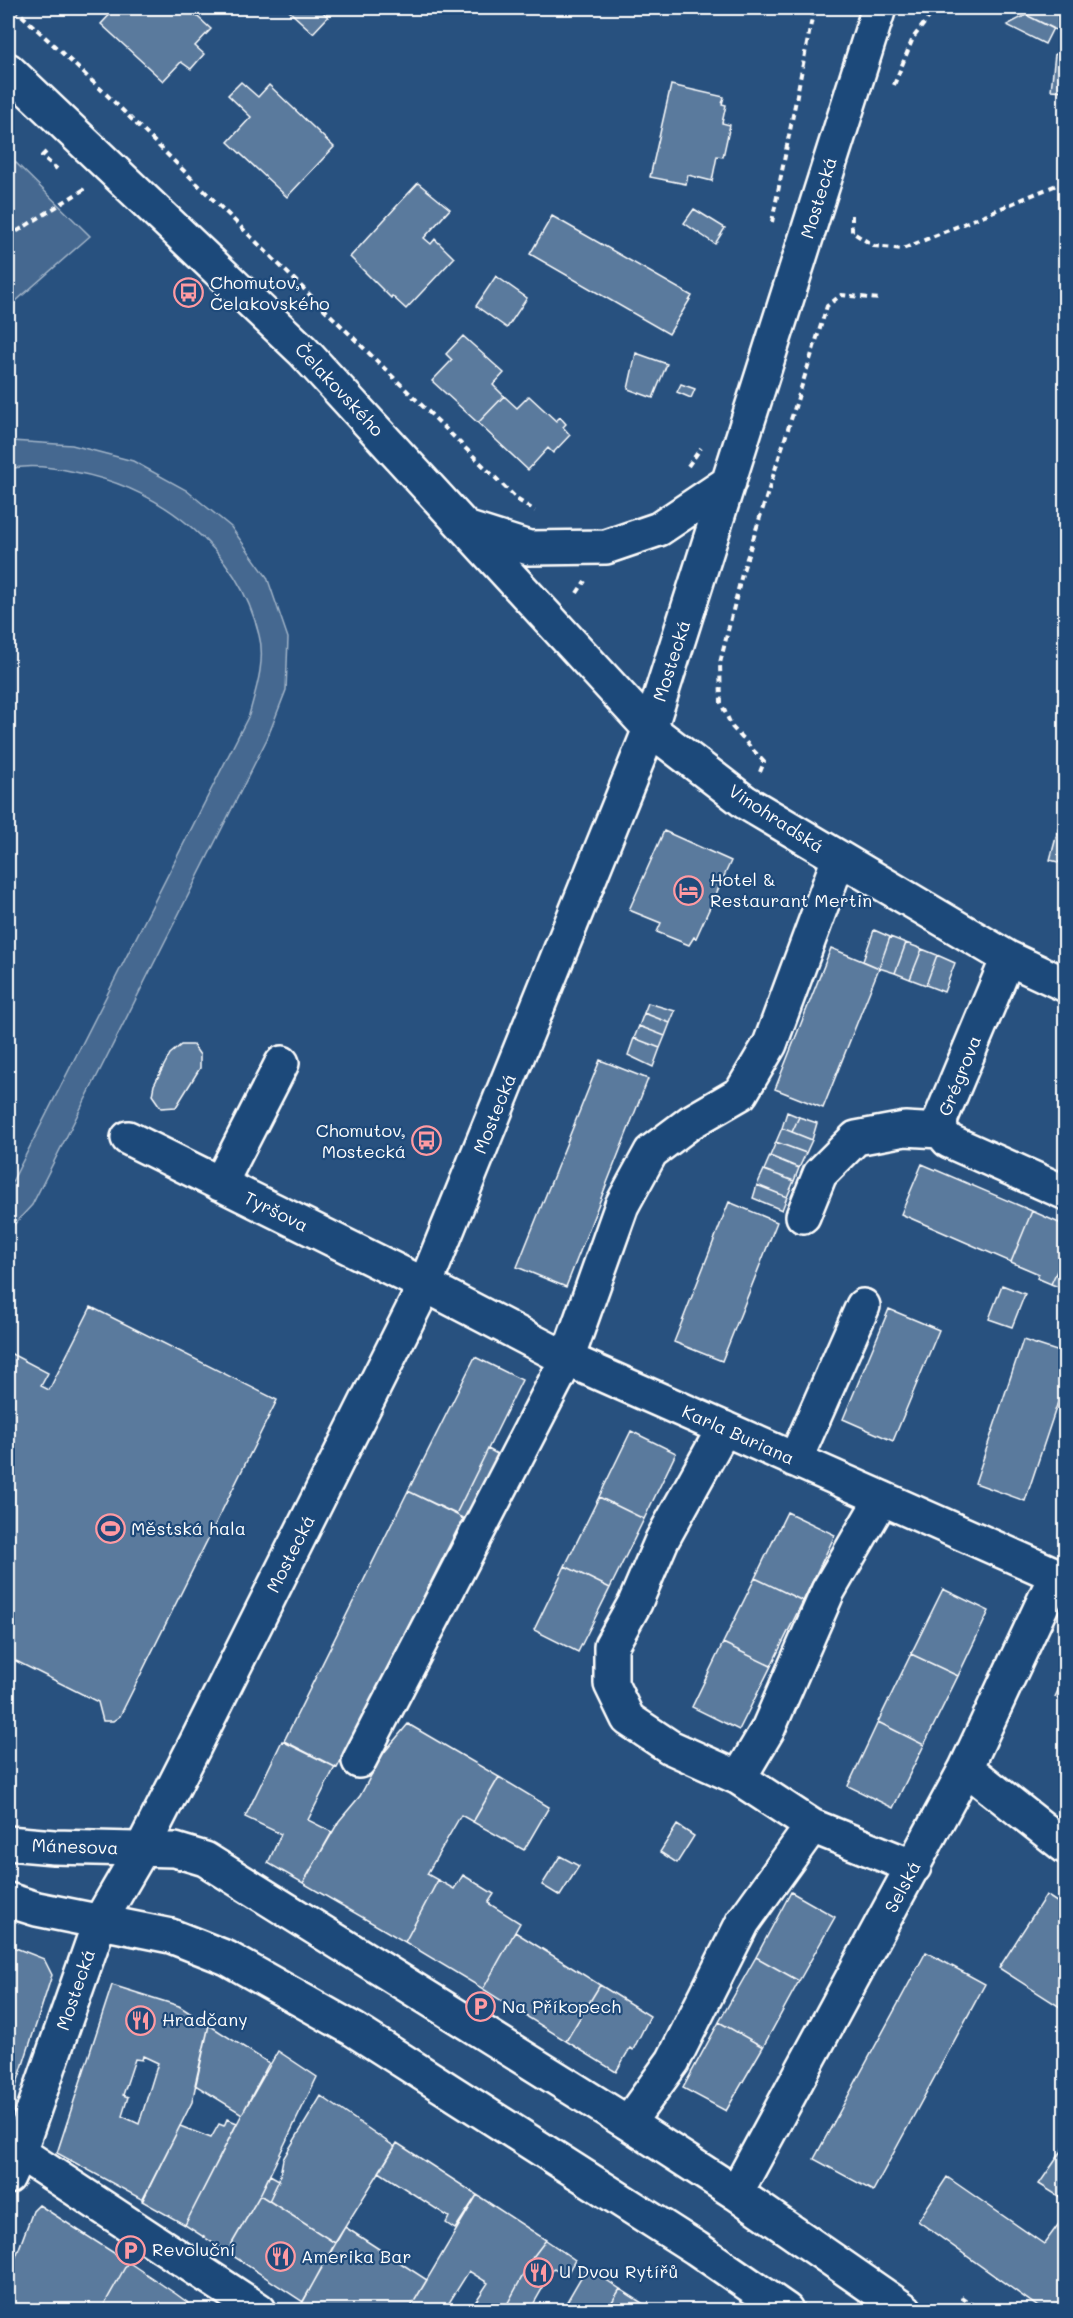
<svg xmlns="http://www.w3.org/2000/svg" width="1073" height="2318" viewBox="0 0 1073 2318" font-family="Mali,sans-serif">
	<rect width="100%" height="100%" fill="#28517f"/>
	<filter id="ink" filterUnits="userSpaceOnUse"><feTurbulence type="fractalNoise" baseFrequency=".0167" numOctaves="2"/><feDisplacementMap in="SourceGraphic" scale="12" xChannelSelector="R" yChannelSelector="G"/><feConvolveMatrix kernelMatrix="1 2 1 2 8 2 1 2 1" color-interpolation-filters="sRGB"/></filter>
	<g filter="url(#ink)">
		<path fill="#446890" stroke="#a2b4c8" stroke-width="1.5" d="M8 155 90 236 8 308Z
			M12 441 72 445 133 461 186 490 231 527 267 577 288 638 286 690 267 739 32 1205 8 1231V1190L249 715C256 690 266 660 259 635 238 548 160 488 75 472 53 467 29 464 8 469V442Z"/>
		<path fill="#5a7a9d" stroke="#fff" stroke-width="1.5" fill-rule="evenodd" d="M116 8H188L211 29 195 46 204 54 191 69 181 62 163 81 101 24Z
			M292 8H319L328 17 313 33 289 11Z
			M1040 8H1051L1066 15 1064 34 1026 15Z
			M1026 15 1053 28 1045 44 1007 25Z
			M1055 54 1066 56V91L1051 90Z
			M241 82 258 97 269 85 334 147 287 197 228 142 251 117 228 95Z
			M671 85 724 97 722 104 726 105 722 123 730 125 723 157 717 156 712 181 688 175 686 184 650 177Z
			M418 183 450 209 424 238 431 244 435 239 454 258 406 309 392 296 391 298 350 257Z
			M694 209 725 228 715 244 684 223Z
			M552 216 692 296 669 334 530 254Z
			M496 276 527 298 507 328 476 306Z
			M463 336 504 373 493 385 504 396 478 423 432 381 452 360 446 354Z
			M636 353 667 364 653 398 628 389Z
			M681 384 695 389 691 398 677 392Z
			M504 396 517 408 529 396 556 421 560 417 566 424 563 427 570 435 553 453 548 448 528 470 478 423Z
			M1066 800V864L1050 860Z
			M664 831 731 861 696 938 694 937 689 945 657 932 661 923 629 910Z
			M874 930 890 937 879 968 863 961Z
			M890 937 906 943 895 973 879 968Z
			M906 943 922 949 910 979 895 973Z
			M831 948 879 968 823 1108 775 1089Z
			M922 949 937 955 926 985 910 979Z
			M937 955 955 963 944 992 926 985Z
			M648 1003 675 1011 670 1023 644 1013Z
			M644 1013 670 1023 665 1036 639 1026Z
			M639 1026 665 1036 660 1048 634 1038Z
			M634 1038 660 1048 653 1067 628 1055Z
			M181 1045H193L200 1055V1068L176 1107 161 1108 152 1095 154 1085 170 1054Z
			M600 1060 648 1079 566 1287 517 1267Z
			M787 1112 799 1117 792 1132 782 1128Z
			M799 1117 817 1123 812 1140 792 1132Z
			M782 1128 812 1140 806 1153 776 1142Z
			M776 1142 806 1153 799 1168 770 1156Z
			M770 1156 799 1168 794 1181 764 1170Z
			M922 1164 1032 1211 1011 1262 901 1214Z
			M764 1170 794 1181 787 1197 757 1185Z
			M757 1185 787 1197 782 1210 753 1198Z
			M729 1202 777 1222 722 1361 674 1342Z
			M1032 1211 1066 1226V1251L1051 1284 1037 1278 1039 1274 1011 1262Z
			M1066 1251V1290L1051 1284Z
			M1002 1285 1025 1294 1012 1327 989 1319Z
			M91 1307 277 1400 120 1716 113 1721H103L98 1702 8 1657V1352L48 1373 41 1386 49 1390Z
			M889 1309 939 1330 893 1441 843 1419Z
			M1023 1340 1066 1354V1378L1025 1501 975 1483Z
			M475 1357 522 1380 456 1514 408 1491Z
			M631 1431 676 1453 644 1519 599 1497Z
			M488 1449 503 1457 468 1523 456 1514Z
			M408 1491 463 1518 337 1768 284 1741Z
			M599 1497 644 1519 610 1588 565 1566Z
			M787 1512 835 1535 803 1601 755 1578Z
			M565 1566 610 1588 578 1652 534 1630Z
			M755 1578 803 1601 771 1666 723 1643Z
			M943 1589 989 1611 958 1676 911 1654Z
			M723 1643 771 1666 739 1730 692 1707Z
			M911 1654 958 1676 924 1745 878 1722Z
			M1066 1673V1702L1055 1697Z
			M878 1722 924 1745 893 1808 848 1786Z
			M408 1724 499 1777 473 1822 461 1815 427 1874 438 1880 405 1942 303 1883 339 1821 360 1796 382 1755Z
			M282 1741 335 1767 308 1820 332 1832 303 1883 268 1863 281 1834 245 1817Z
			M499 1777 549 1807 524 1850 473 1822Z
			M677 1825 694 1836 677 1863 660 1852Z
			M560 1856 579 1866 560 1896 542 1885Z
			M463 1875 494 1894 488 1903 520 1923 483 1989 405 1942 438 1880 454 1889Z
			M791 1892 835 1917 799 1981 756 1957Z
			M1046 1895 1066 1908V2011L999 1968Z
			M515 1932 600 1985 566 2041 483 1989Z
			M8 1945 44 1959 52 1975 13 2096 8 2095Z
			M926 1952 985 1984 873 2191 814 2159Z
			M756 1957 799 1981 763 2047 719 2022Z
			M112 1985 179 2006 209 2025 192 2102 143 2200 57 2153ZM143 2056 158 2063 139 2124 122 2116 128 2097 123 2095 135 2059 142 2060Z
			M600 1985 650 2016 633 2050 630 2048 616 2072 566 2041Z
			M719 2022 763 2047 726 2111 683 2088Z
			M209 2025 269 2063 242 2114 195 2085Z
			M278 2051 317 2077 260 2195 227 2252 185 2225 242 2114Z
			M321 2096 395 2147 335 2243 269 2201 279 2180 283 2159Z
			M227 2119 237 2123 185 2225 142 2201 180 2126 211 2138 219 2124 224 2126Z
			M397 2143 477 2195 455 2229 446 2223 449 2217 379 2172Z
			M1066 2145V2201L1039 2184Z
			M270 2175 279 2180 269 2201 260 2195Z
			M947 2177 1044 2244 1066 2214V2310H1036L1038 2307 918 2221Z
			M260 2195 335 2243 303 2302 227 2252Z
			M477 2195 546 2240 533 2257 504 2310H470L488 2283 469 2271 447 2306 453 2310H409Z
			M39 2205 128 2262 101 2310H56L46 2305 44 2310H8V2278L33 2211Z
			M345 2227 427 2280 409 2310H314L302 2303Z
			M546 2240 575 2260 566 2276 554 2268 530 2310H504L533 2257Z
			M128 2262 176 2294 198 2310H101Z
			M587 2267 620 2289 607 2310H562Z
			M620 2289 653 2310H607Z"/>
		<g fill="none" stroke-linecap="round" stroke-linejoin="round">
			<defs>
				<path id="minor" d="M8 70 303 351 650 729 745 802 1008 958 1066 985
					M469 529 529 548 606 547 659 529 729 482
					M1008 958 941 1118 940 1131 949 1141 1066 1193
					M128 1138 425 1285 567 1359 1056 1575 966 1768 736 2193
					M220 1184 282 1063
					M803 1216 820 1174 856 1138 905 1129 940 1131
					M724 1428 662 1540 635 1603 611 1646V1684L628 1719 670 1747 739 1778 768 1729 828 1591 882 1498
					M795 1460 863 1306
					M359 1761 567 1359 622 1205 651 1152 691 1122 741 1093 770 1044 839 858
					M966 1768 1066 1847
					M739 1778 812 1826 914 1867
					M8 1843 54 1847 175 1850 205 1859 628 2123 736 2193 905 2310
					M8 1900 37 1909 171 1936 227 1958 353 2029 696 2248 786 2310
					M628 2123 673 2061 743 1922 812 1826
					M19 2152 259 2310
					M8 2177 19 2152 100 1921 142 1849 194 1747 425 1285 650 729 879 8"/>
			</defs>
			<use href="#minor" stroke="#fff" stroke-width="38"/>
			<path stroke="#fff" stroke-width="4" stroke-dasharray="6 4.5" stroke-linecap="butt" d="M14 8 107 95 518 500 535 511
				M894 85 913 38 936 8
				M46 152 42 156 57 169
				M852 215V232L874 246 903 249 1066 181
				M772 222 814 8
				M8 237 83 190 81 189
				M688 466 701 448
				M577 593 585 581
				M760 772 764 762 732 727 721 703 720 663 742 574 827 306 841 295 880 299
				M961 2297 980 2310"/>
			<use href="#minor" stroke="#1f4a7a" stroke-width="33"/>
		</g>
	</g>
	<defs>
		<symbol id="bus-ring" viewBox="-11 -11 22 22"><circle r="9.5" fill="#1f4a7a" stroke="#ff9aa2" stroke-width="1.5"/><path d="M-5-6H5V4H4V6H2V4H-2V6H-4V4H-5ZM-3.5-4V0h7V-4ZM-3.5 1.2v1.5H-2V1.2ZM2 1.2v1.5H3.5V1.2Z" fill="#ff9aa2"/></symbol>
		<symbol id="hotel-ring" viewBox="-11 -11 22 22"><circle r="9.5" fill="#1f4a7a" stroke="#ff9aa2" stroke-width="1.5"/><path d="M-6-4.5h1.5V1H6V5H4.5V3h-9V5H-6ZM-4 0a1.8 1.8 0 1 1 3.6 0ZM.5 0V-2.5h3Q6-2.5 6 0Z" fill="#ff9aa2"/></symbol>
		<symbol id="stadium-ring" viewBox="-11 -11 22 22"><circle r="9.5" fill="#1f4a7a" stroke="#ff9aa2" stroke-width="1.5"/><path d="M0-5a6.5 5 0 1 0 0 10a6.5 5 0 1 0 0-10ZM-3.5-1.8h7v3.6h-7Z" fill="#ff9aa2"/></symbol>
		<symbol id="parking-ring" viewBox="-11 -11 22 22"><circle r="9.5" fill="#1f4a7a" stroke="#ff9aa2" stroke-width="1.5"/><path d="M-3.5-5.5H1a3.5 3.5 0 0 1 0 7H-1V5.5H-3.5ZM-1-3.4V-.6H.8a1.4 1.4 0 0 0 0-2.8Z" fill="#ff9aa2"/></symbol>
		<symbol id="restaurant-ring" viewBox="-11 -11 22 22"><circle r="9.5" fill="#1f4a7a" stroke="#ff9aa2" stroke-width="1.5"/><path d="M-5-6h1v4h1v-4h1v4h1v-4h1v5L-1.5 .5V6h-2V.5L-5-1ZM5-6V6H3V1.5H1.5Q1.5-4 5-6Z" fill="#ff9aa2"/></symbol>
	</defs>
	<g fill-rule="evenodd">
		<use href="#bus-ring" x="172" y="276" width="33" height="33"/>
		<use href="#hotel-ring" x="672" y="874" width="33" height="33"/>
		<use href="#bus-ring" x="410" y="1124" width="33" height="33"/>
		<use href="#stadium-ring" x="94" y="1512" width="33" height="33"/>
		<use href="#parking-ring" x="464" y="1990" width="33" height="33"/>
		<use href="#restaurant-ring" x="124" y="2004" width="33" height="33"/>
		<use href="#parking-ring" x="114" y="2234" width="33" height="33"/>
		<use href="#restaurant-ring" x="264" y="2240" width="33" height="33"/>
		<use href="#restaurant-ring" x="522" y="2256" width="33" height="33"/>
	</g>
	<g text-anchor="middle" stroke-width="4.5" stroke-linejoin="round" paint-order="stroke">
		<g font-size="18" fill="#fff" stroke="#1f4a7a">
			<text transform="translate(819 198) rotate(-73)" y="6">Mostecká</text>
			<text transform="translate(339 390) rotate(47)" y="6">Čelakovského</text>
			<text transform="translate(672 661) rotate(-72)" y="6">Mostecká</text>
			<text transform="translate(776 819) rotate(33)" y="6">Vinohradská</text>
			<text transform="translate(960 1076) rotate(-68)" y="6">Grégrova</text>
			<text transform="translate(495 1114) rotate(-68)" y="6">Mostecká</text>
			<text transform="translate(276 1212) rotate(26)" y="6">Tyršova</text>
			<text transform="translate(738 1435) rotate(24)" y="6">Karla Buriana</text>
			<text transform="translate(291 1554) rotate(-63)" y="6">Mostecká</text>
			<text transform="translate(75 1847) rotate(2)" y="6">Mánesova</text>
			<text transform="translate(903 1887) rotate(-62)" y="6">Selská</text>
			<text transform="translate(76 1990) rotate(-71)" y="6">Mostecká</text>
		</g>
		<g font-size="18" fill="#fff" stroke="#1f4a7a" text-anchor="start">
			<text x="210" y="289">Chomutov,<tspan x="210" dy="21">Čelakovského</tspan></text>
			<text x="710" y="886">Hotel &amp;<tspan x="710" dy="21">Restaurant Mertin</tspan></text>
			<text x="406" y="1137" text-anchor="end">Chomutov,<tspan x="406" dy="21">Mostecká</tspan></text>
			<text x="131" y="1535">Městská hala</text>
			<text x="502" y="2013">Na Příkopech</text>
			<text x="162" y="2026">Hradčany</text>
			<text x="152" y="2256">Revoluční</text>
			<text x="301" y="2263">Amerika Bar</text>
			<text x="559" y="2278">U Dvou Rytířů</text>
		</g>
	</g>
	<rect width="1073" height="2318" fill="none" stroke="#1f4a7a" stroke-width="30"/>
	<rect x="15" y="15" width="1043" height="2288" fill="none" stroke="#fff" stroke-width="2" filter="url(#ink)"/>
</svg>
